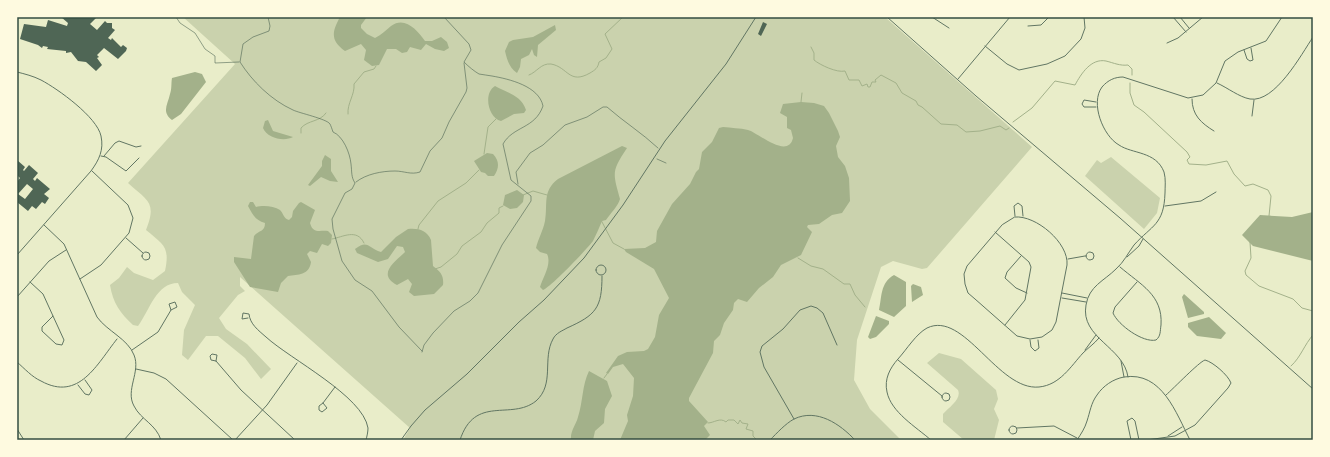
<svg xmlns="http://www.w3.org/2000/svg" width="1330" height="457" viewBox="0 0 1330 457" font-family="'Fira Sans',sans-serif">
	<rect width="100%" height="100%" fill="#e9edc9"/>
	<path fill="#cad2ad" d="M183 17H885L1032 147 927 268 922 269 893 261 881 267 857 340 854 380 870 409 901 440H403L410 428 240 277V286L245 291 238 295 219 318 226 329 247 344 271 369 261 379 245 358 218 336H206L188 360 182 355 184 330 195 305 182 292 178 283C156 283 150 310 138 326L133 325C120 313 113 303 110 285L119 278 127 267 134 273 153 280 165 271C170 247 164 245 146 230 157 202 148 201 128 183L235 64Z
		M1111 157 1160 198 1157 213 1144 229 1085 176 1097 160 1101 163Z
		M939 353 961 359 996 390 998 399 994 409 999 420 994 440H964L943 422V414C949 407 962 399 958 390L927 363Z"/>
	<path fill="#a3b18a" d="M340 17H367L361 25V28L367 34 375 38C381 35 386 30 391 26 405 16 417 30 425 41H432L441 37 447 42 449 48 444 51 435 49 426 44 421 50 410 47 407 52 402 53 396 49H387L379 65 372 66 364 60 366 50 361 44 345 51C330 40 332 32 340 17Z
		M555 25 556 30 538 45 537 57 534 55 532 49 529 55 521 59 520 67 517 73C509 68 507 59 505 51L509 42 513 40 533 37Z
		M195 72 202 74 206 82 181 114 172 120C161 112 168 104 170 94 172 89 171 83 172 78Z
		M495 86C507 93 521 95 526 110L524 113 514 114 501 121C488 118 483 93 495 86Z
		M801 102 814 103 824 106 829 113 838 131 840 137 836 146 838 157 845 166 849 178 850 201 842 213 832 215 819 224 808 225 807 227 812 232 801 255 781 265 773 277 759 288 747 302 738 299 734 303 733 310 724 323 720 335 714 341 713 353 689 398V401L708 422 704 426 710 435 705 440H620L628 421 627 415 633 396 634 378 623 364 613 367 608 374 606 373 618 356 627 352 644 351 648 349 655 337 659 315 669 298 654 269 626 252 624 249 645 248 656 242 657 231 672 204 690 184 696 172 699 169 702 152 712 142 719 128 723 127C731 128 740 128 748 130 757 132 788 160 793 138L791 130 787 128V117L780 113 783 104Z
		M268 120 273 131 293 137C284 142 267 138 263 128L265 121Z
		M622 146 627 148C611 172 613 173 620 199 618 206 610 214 606 220L602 221C599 228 596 235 593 241 588 248 551 287 543 290L540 287C543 277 552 264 547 254L540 252 536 248C538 239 543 231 545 221 548 204 542 191 558 179Z
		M487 153 493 154C500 161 499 169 494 176H488L485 173 481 172 474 161Z
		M325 155 331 159V171L338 182 330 181 321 177 310 186 308 185 322 166V161Z
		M517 190 524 195 523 202 517 208 510 209 503 205 505 195Z
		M250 202H253L256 207C263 205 274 206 280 210 284 214 283 218 289 220L292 217 293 211 299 203 301 202 315 210 310 223C313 234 319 230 328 231L332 235 331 243 328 246 322 244 317 253 310 251 307 254 311 262C309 276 298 274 288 276L281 283 278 292 250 287 234 262V257L251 259 254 236C259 230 265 232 265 223 255 220 253 215 248 206Z
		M1313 212V261L1253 246 1242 235 1260 215 1292 217Z
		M408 229C418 228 427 230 431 240L433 266C441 272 444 276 443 285L434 294 414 296 409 292 412 284 408 279 397 285C376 274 396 261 405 252L403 247 397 246 388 259 378 262 357 253 355 249C368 239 368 248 381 252L396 237Z
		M894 275 906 282V306L894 317 879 310C882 297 880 283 894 275Z
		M913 284 921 287 923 295 912 302 911 286Z
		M1184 294 1204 312V314L1188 318 1182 297Z
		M876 316 889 321V324L876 337 870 339 868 337Z
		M1209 317 1226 333 1221 339 1197 336 1188 327V323Z
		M589 371 607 381 612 396 605 409 604 423 595 431 593 440H571C570 431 576 425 578 417 583 402 582 385 589 371Z"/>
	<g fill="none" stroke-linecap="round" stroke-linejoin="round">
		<path stroke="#a3b18a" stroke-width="1" d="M811 47 814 53V60C820 65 837 73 845 71L849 80H859L862 86 867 84 868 87H870L872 82H876L875 80 881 75 896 83 902 93 916 101 918 105 922 107 941 124 957 125 966 132 980 131 1000 126 1006 130 1009 128
			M529 75C537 72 541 63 551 64 568 67 569 85 590 73 595 70 598 68 599 62L606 58 612 49 605 34 623 17
			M1130 83V93L1134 105 1144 112 1187 152 1190 157 1187 160 1189 164 1206 165 1227 161 1234 174 1245 186 1253 184 1268 190 1271 196 1269 216
			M801 102 802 93
			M348 114C347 103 355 95 354 84L364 72 374 69 376 66
			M1013 122 1032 108 1055 81 1075 85C1081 74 1091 58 1106 61 1114 63 1120 66 1128 65L1132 69V75
			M301 133V128C308 120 320 122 326 113
			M484 154 488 127 496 119
			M523 195 533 191 547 195
			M601 220 613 243 624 249
			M418 229 419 225 438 201 466 183 479 170
			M332 239C343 237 357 228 364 243
			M1250 242 1251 258 1245 271 1246 275 1259 286 1293 299 1302 308 1313 311
			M798 258 811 266 823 269 844 284H850L855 295 865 307
			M435 269 441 267 457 254 462 246 481 232 487 223 499 213V208L503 206
			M1291 366C1301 357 1304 345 1313 335
			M604 378 607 374
			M708 423C714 423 720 417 726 422L728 420H734L738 424 740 420 742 423 748 424 746 429 753 431V436L757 440"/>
	</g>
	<path fill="#4f6655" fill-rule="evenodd" d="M61 17H97L90 24 97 30 105 21 107 23H112V28L115 30 108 38 111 40 112 38 121 47 123 45 127 48 126 51 118 59 104 48 97 55 99 57 97 58 102 65 96 71 86 62 78 61 71 52 66 53V51L47 49 48 47 43 46 42 48 38 45 20 39 24 24 46 27 48 20 67 26 68 23Z
		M763 22 767 24 761 36 758 34Z
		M17 160 25 167 23 170 24 171 29 165 38 173 33 179 35 181 37 178 50 189 44 194 49 198 45 204 42 202 36 209 32 206 28 211 17 202V182L20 178 17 175ZM27 184 33 189 25 199 18 194Z"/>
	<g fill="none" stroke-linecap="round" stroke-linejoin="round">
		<path stroke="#344e41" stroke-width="0.5" d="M176 17 180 23 195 33 205 49 215 56V63L239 62
			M268 17 270 26 269 31 253 37 243 44 240 62C252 81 271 100 293 110 299 113 327 119 330 124 331 126 332 129 333 132 343 136 350 153 351 164 352 172 351 177 355 183L352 189 345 193 332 219 333 229 342 261 355 280 372 291 399 327 422 351
			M657 159 666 163
			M356 182C366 174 382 171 395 171 404 171 411 175 420 172L430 151 442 138 449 122 466 92 467 88 464 63
			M518 184 516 172 530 153 543 145 565 125 587 117 603 107H607C624 122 642 133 658 148
			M422 352 424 345 433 333 454 311 470 301 478 293 502 245 531 201V196L511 180 503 144C513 126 535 129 543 106 539 86 509 79 492 76 488 75 483 75 479 74 474 71 469 67 464 62L471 50 469 44 444 17"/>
		<path stroke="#617663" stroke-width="1" d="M887 17 976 96 1120 218 1313 389
			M932 17 949 28
			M1173 17 1186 32
			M1180 17 1189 28
			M1028 26 1041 25 1049 17
			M1167 43 1178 38 1203 17
			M985 46 1007 64 1019 70 1047 64 1065 56 1081 39 1085 28 1084 17
			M1244 50 1247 59 1250 61 1253 60 1251 48
			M17 72C25 74 33 76 41 80 58 89 97 117 101 136 104 150 99 160 91 171L17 255
			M958 79 1010 17
			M1217 83C1228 88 1239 97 1250 99 1275 103 1301 55 1313 37
			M1192 99C1192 115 1201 123 1214 131
			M1096 107H1084L1082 104 1084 100 1096 102
			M1252 116 1254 100
			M101 156 106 157 126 171 139 158
			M104 156 115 143 119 141 136 147 141 146
			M1165 206 1201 201 1216 192
			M1015 216 1014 206 1018 203 1022 206 1023 216
			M1015 217C1036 215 1069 243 1067 265L1056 322 1052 330 1042 337 1030 339 1017 336 975 299 968 293 965 284 964 274 967 266 1002 225Z
			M44 225 64 244 97 317C107 331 128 339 134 355 141 372 125 390 134 406 141 420 156 424 161 440
			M995 232 1029 262 1031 267 1025 300 1005 325
			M126 238 143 253
			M142 256a4 4 0 1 1 8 0a4 4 0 1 1-8 0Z
			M1086 256a4 4 0 1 1 8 0a4 4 0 1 1-8 0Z
			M1021 256 1007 272 1005 278 1016 288 1027 293
			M1127 257 1139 246 1143 239
			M1068 259 1085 256
			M596 270a5 5 0 1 1 10 0a5 5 0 1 1-10 0Z
			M1120 267C1141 285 1163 295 1161 325 1160 331 1161 336 1156 340 1143 343 1118 325 1113 313L1115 307 1137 282
			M80 279 101 265 129 233 133 218 128 205 92 171
			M30 282 43 294 53 316 42 327V331L56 344 62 345 64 340 53 316
			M1062 293 1087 298
			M17 297 49 261 66 250
			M1062 298 1086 302
			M248 318 242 319 243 313 249 314C250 324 258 330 266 337 290 359 363 396 368 428 368 432 367 436 366 440
			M1030 340 1031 347 1035 351 1039 348 1038 340
			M132 350 158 332 171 310 169 304 175 302 177 307 171 310
			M1085 350 1096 335
			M898 360 942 396
			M216 361 217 355 212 354 210 356 211 360 216 361 241 390 295 440
			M1121 361 1124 377
			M17 362C25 369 32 377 41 381 79 402 97 364 117 339
			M136 369 154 373 166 379 233 440
			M1128 377C1124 347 1080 338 1086 305 1089 286 1104 281 1116 269 1124 262 1128 253 1134 245 1152 225 1164 225 1165 193 1165 187 1166 179 1164 172 1156 151 1132 154 1119 145 1103 136 1090 103 1102 87 1108 80 1115 77 1123 77L1188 98 1203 95 1216 83 1225 61 1238 52 1266 41 1282 17
			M78 385 85 394 89 395 92 390 85 380
			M942 397a4 4 0 1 1 8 0a4 4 0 1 1-8 0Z
			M323 403 327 408 322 412 319 410V406L323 403 335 387
			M794 419 764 367 760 352 762 346 783 329 800 310 811 306 817 308 823 313 837 345
			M1009 430a4 4 0 1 1 8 0a4 4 0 1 1-8 0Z
			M1017 428 1054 426 1077 438
			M17 429 24 440
			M1168 436 1182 427
			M124 440 143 418
			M235 440 267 405 297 363
			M401 440 411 426 425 410 467 374 519 322 544 300 584 258 623 205 665 141 726 64 756 17
			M460 440C475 394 511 421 536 401 555 384 542 359 553 339 556 333 562 331 567 328 596 315 602 308 602 276
			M770 440C777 433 785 424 794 419 817 408 840 424 855 440
			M931 440C916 427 891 412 887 392 884 379 890 368 898 359 907 349 916 334 927 328 964 310 998 391 1039 387 1060 385 1071 366 1083 353 1088 348 1094 344 1099 338
			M1077 440C1081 434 1085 428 1087 421 1090 412 1091 403 1097 395 1103 386 1113 379 1124 377 1162 371 1176 413 1190 440
			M1131 440 1127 421 1132 418 1135 421 1139 440
			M1147 440 1175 436 1195 425 1228 388 1231 383C1228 375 1213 362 1205 360 1199 362 1174 388 1166 395
			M1251 440H1256"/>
	</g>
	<rect width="1330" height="457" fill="none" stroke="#fefae0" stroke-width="36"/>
	<rect x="18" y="18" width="1294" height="421" fill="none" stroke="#344e41" stroke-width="1.5"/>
</svg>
